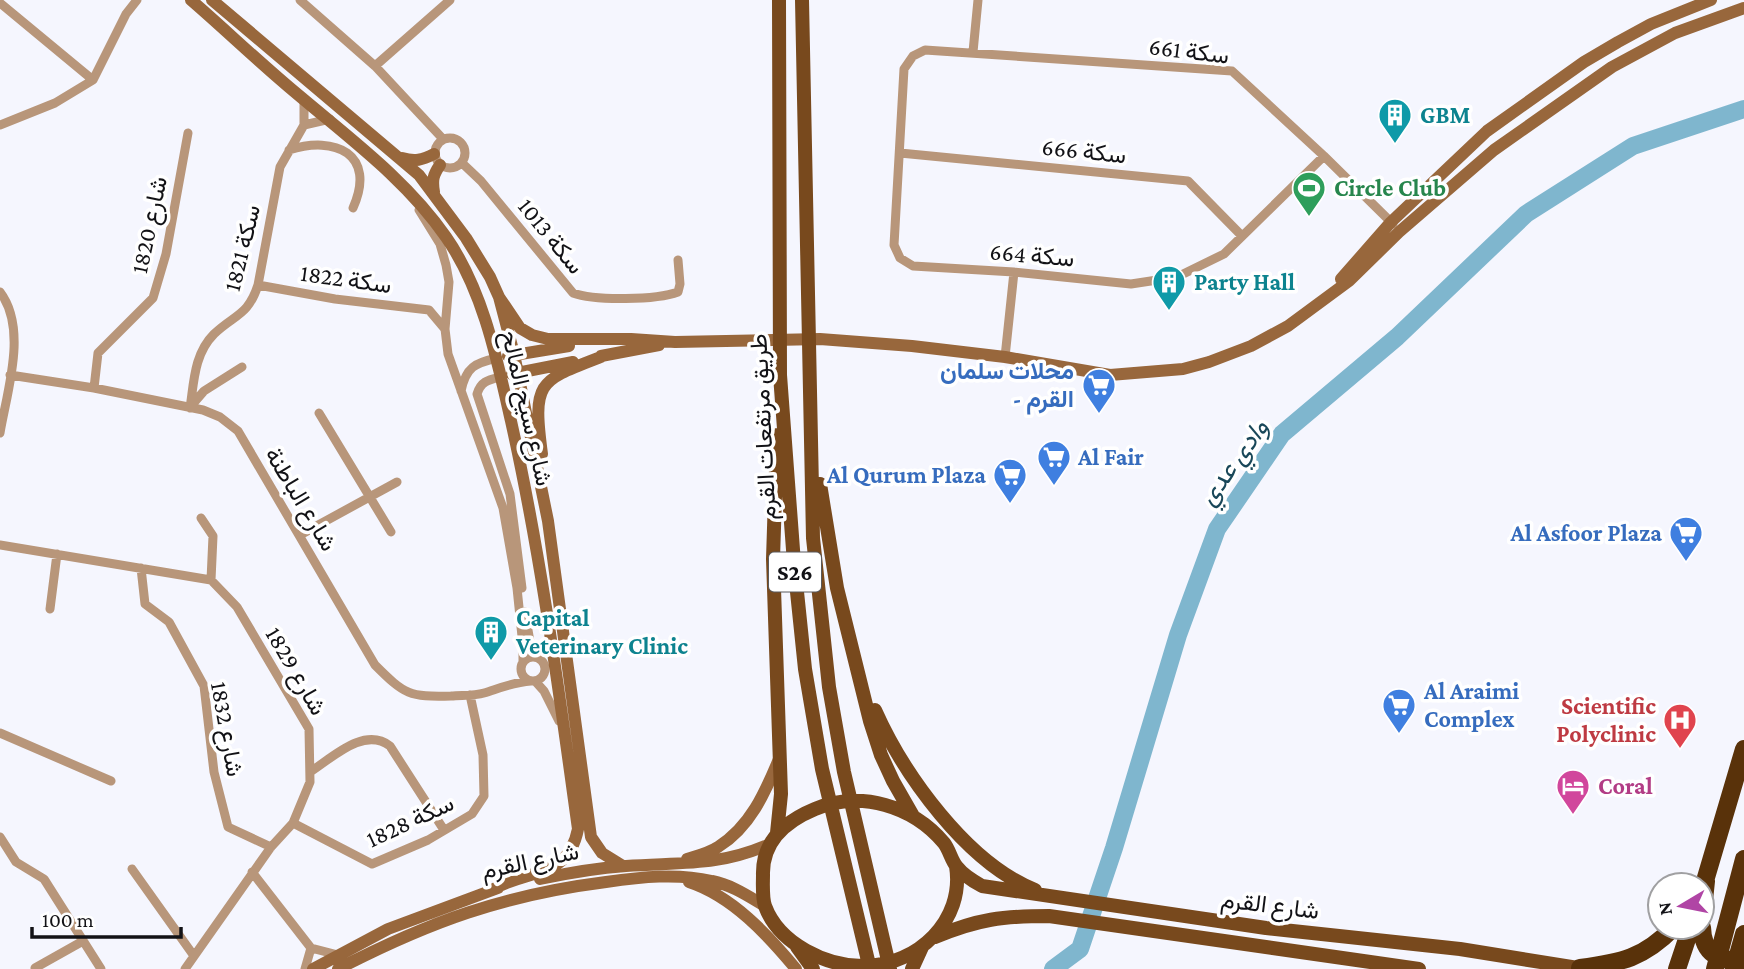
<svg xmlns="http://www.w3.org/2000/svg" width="1744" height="969" viewBox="0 0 1744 969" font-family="'Crimson Pro',Vazirmatn,serif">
	<rect width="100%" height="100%" fill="#f5f6fe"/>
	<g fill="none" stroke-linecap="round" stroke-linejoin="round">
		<path stroke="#7fb6ce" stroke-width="18" d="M1053 969 1080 949 1114 848 1178 635 1217 529 1282 434 1397 337 1526 214 1633 146 1744 109"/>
		<path stroke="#b8967a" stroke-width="9" d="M300 0 375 66 443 139
			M0 3 93 80
			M973 52 978 0
			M375 66 450 0
			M0 125 55 103 93 80 126 14 137 0
			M304 125 330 119
			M435 153a15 15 0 1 1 30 0a15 15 0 1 1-30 0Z
			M289 150C335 135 377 154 353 208
			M900 153 1188 181 1242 236
			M1324 156 1224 254 1177 277 1131 284 1014 272 913 266 900 258 894 245 904 69 913 56 925 50 1232 71 1324 156 1393 224
			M462 163 481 181 573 293C594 301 657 300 678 292L680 284 678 260
			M419 210 440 244 446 265 449 282 445 329 448 354 503 508 517 588 523 646V662
			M258 285 335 299 429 310 445 329
			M0 292C28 329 7 391 0 433
			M1005 357 1014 272
			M10 375 94 388 203 410 220 417 238 431 375 665C405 695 409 697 451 696 462 695 474 696 484 693 500 688 514 682 531 681
			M501 377C488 380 481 381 477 394L510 494 522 588
			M94 388 98 353 153 298 166 254 188 133
			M461 391C466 367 475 363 497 358
			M191 406 204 391 242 367
			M190 408C194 382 194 354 214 334 235 314 248 316 258 285L280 167 304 125V100
			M319 413 391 532
			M201 518 213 536 211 580
			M300 535 397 482
			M0 545 211 580 237 607 309 729 310 782 293 823 271 847 185 969
			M141 568 145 604 169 622 204 686 214 772 228 827 271 847
			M50 609 57 554
			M525 612 530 642 538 658
			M521 669a12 12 0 1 1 24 0a12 12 0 1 1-24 0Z
			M535 681 544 691 559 721
			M0 733 111 781
			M310 772C332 758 364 726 390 746L444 830
			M293 823 372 864 428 840 472 814 484 796 483 755 470 695
			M0 837 16 862 44 879 101 969
			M132 869 194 956
			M252 872 311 948 338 955
			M35 968 83 941
			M305 969 311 948"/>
		<path stroke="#98673c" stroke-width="12" d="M191 0C228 32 264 67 302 98 353 141 408 182 446 237 483 290 497 359 511 421 541 555 559 692 578 829 568 880 528 868 492 890
			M212 0 419 175 466 238 490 277 499 297 514 354 548 521 591 837 602 853 623 866
			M402 158C415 162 422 160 434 154
			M434 192C432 180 433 175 440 165
			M1341 279 1391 222 1487 131 1584 62 1618 42 1651 24 1711 0
			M499 297 520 328 532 335 548 339H631L675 342 820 339 912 346 1005 357 1110 375 1183 369 1209 362 1251 346 1288 326 1349 281 1399 232 1494 150 1612 67 1675 33 1744 8
			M508 356 569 346
			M601 356 659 345
			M512 374 573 362
			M542 454C532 379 539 381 606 355
			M687 859C697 856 709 853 718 847 750 827 765 793 779 759
			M540 879C568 873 597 868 626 866 680 862 718 867 770 844
			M689 882C732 896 768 935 796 969
			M313 969 388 929 498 888
			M338 969C429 922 503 895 606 882 641 877 677 873 712 881 732 885 748 896 765 906"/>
		<path stroke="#78491d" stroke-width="14" d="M779 0 780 375 794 563 805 669 822 769 870 969
			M802 0 813 538 829 687 844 772 890 969
			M777 435 773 559 781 794 777 833
			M820 484 837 588 870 721 881 755 893 781 913 816
			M875 710C904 775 967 863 1035 890
			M956 866C965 921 917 965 865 966 827 967 779 944 765 906 762 897 763 884 763 875 762 841 786 821 815 809 861 790 913 806 944 843 950 851 951 860 957 867 963 875 973 881 982 886L1266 928 1460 949 1584 969
			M935 937C978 919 1003 916 1049 916L1419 969
			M797 947 813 969
			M912 969 922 947"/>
		<path stroke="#59320a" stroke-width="18" d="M1702 891 1744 749
			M1702 919 1706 881
			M1702 927C1703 956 1719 960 1744 961
			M1580 968C1621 963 1644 958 1674 927
			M1677 969 1691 927
			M1715 969 1744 859
			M1734 969 1744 934"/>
	</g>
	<defs>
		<symbol id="building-pin" viewBox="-11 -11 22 30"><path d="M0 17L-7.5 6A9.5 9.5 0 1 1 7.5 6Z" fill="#0f9aa8" stroke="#fff"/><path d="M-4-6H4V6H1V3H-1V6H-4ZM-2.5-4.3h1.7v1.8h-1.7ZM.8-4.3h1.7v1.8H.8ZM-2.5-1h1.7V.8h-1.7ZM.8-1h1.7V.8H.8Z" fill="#fff"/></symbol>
		<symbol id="stadium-pin" viewBox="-11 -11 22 30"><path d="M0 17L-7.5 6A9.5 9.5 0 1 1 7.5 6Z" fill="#2e9e5b" stroke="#fff"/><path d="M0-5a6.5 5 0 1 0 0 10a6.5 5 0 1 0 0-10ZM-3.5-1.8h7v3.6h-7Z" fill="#fff"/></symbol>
		<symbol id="supermarket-pin" viewBox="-11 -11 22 30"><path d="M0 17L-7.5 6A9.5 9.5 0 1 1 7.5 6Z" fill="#3f7fe0" stroke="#fff"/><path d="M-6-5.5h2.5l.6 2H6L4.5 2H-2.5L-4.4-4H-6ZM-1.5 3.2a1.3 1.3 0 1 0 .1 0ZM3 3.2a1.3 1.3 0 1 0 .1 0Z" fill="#fff"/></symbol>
		<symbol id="hospital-pin" viewBox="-11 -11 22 30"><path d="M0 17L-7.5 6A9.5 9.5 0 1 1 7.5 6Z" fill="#e0444e" stroke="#fff"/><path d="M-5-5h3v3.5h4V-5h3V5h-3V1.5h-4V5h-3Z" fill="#fff"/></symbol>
		<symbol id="hotel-pin" viewBox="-11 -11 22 30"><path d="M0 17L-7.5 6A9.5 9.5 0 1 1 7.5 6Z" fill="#d1479c" stroke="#fff"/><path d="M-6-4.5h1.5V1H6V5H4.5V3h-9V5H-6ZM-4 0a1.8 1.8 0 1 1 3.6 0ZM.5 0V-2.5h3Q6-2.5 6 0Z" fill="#fff"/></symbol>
	</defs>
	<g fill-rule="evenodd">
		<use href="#building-pin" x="1376" y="96" width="38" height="52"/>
		<use href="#stadium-pin" x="1290" y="169" width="38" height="52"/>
		<use href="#building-pin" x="1150" y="263" width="38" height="52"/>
		<use href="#supermarket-pin" x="1080" y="366" width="38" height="52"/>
		<use href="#supermarket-pin" x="1035" y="438" width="38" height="52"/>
		<use href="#supermarket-pin" x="991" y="456" width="38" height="52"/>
		<use href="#supermarket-pin" x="1667" y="514" width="38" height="52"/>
		<use href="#building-pin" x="472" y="613" width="38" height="52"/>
		<use href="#supermarket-pin" x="1380" y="686" width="38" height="52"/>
		<use href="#hospital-pin" x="1661" y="701" width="38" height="52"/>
		<use href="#hotel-pin" x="1554" y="767" width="38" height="52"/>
	</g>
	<g text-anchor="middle" stroke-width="7" stroke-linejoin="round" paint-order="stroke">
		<rect fill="#fff" stroke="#59595c" stroke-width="2" x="769" y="552.5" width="52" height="39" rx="5"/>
		<g font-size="23" font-weight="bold" fill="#121216">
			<text x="795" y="580">S26</text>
		</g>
		<g font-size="24" fill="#121216" stroke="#fff">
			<text transform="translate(1189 51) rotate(7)" y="8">سكة 661</text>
			<text transform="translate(1084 151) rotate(6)" y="8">سكة 666</text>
			<text transform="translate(149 225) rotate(-78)" y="8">1820 شارع</text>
			<text transform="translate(551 236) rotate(51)" y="8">سكة 1013</text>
			<text transform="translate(242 248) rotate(-76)" y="8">سكة 1821</text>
			<text transform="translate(1032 255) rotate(5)" y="8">سكة 664</text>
			<text transform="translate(346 279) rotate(8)" y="8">سكة 1822</text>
			<text transform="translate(527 408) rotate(77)" y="8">شارع سيح المالح</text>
			<text transform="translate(763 427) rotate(-93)" y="8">طريق مرتفعات القرم</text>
			<text transform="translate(301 499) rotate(59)" y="8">شارع الباطنة</text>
			<text transform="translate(296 671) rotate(60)" y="8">1829 شارع</text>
			<text transform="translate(227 729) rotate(80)" y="8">1832 شارع</text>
			<text transform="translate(410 821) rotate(-25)" y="8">سكة 1828</text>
			<text transform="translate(530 861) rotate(-12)" y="8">شارع القرم</text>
			<text transform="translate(1270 905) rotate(7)" y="8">شارع القرم</text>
		</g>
		<g font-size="24" font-weight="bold" fill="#0d838f" stroke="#fff" text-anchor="start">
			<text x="1420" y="123">GBM</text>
			<text x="1194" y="290">Party Hall</text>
			<text x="516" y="626">Capital<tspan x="516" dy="28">Veterinary Clinic</tspan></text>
		</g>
		<g font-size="24" font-weight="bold" fill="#27864d" stroke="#fff" text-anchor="start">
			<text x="1334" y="196">Circle Club</text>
		</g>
		<g font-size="24" font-weight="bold" fill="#366cbe" stroke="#fff" text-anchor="end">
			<text x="1074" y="379">محلات سلمان<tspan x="1074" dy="28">- القرم</tspan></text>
			<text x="1078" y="465" text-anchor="start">Al Fair</text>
			<text x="986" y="483">Al Qurum Plaza</text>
			<text x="1662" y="541">Al Asfoor Plaza</text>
			<text x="1424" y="699" text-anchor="start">Al Araimi<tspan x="1424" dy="28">Complex</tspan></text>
		</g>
		<g font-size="24" font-weight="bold" fill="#be3a42" stroke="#fff" text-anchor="end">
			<text x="1656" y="714">Scientific<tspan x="1656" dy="28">Polyclinic</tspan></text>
		</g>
		<g font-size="24" font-weight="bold" fill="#b23c85" stroke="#fff" text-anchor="start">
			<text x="1598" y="794">Coral</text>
		</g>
		<g font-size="26" font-style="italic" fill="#194759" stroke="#fff">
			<text transform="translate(1233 462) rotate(-54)" y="9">وادي عدي</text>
		</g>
	</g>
	<g transform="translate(1681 906) rotate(260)"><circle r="33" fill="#ffffff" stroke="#a0a0a2" stroke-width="2"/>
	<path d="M0-5L12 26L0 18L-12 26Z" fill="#b045a5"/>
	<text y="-10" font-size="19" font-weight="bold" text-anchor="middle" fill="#121216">N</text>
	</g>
	<path d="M32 927v10h149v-10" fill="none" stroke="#121216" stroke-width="3.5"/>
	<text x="42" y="927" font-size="21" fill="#121216" stroke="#ffffff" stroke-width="5" paint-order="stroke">100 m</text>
</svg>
